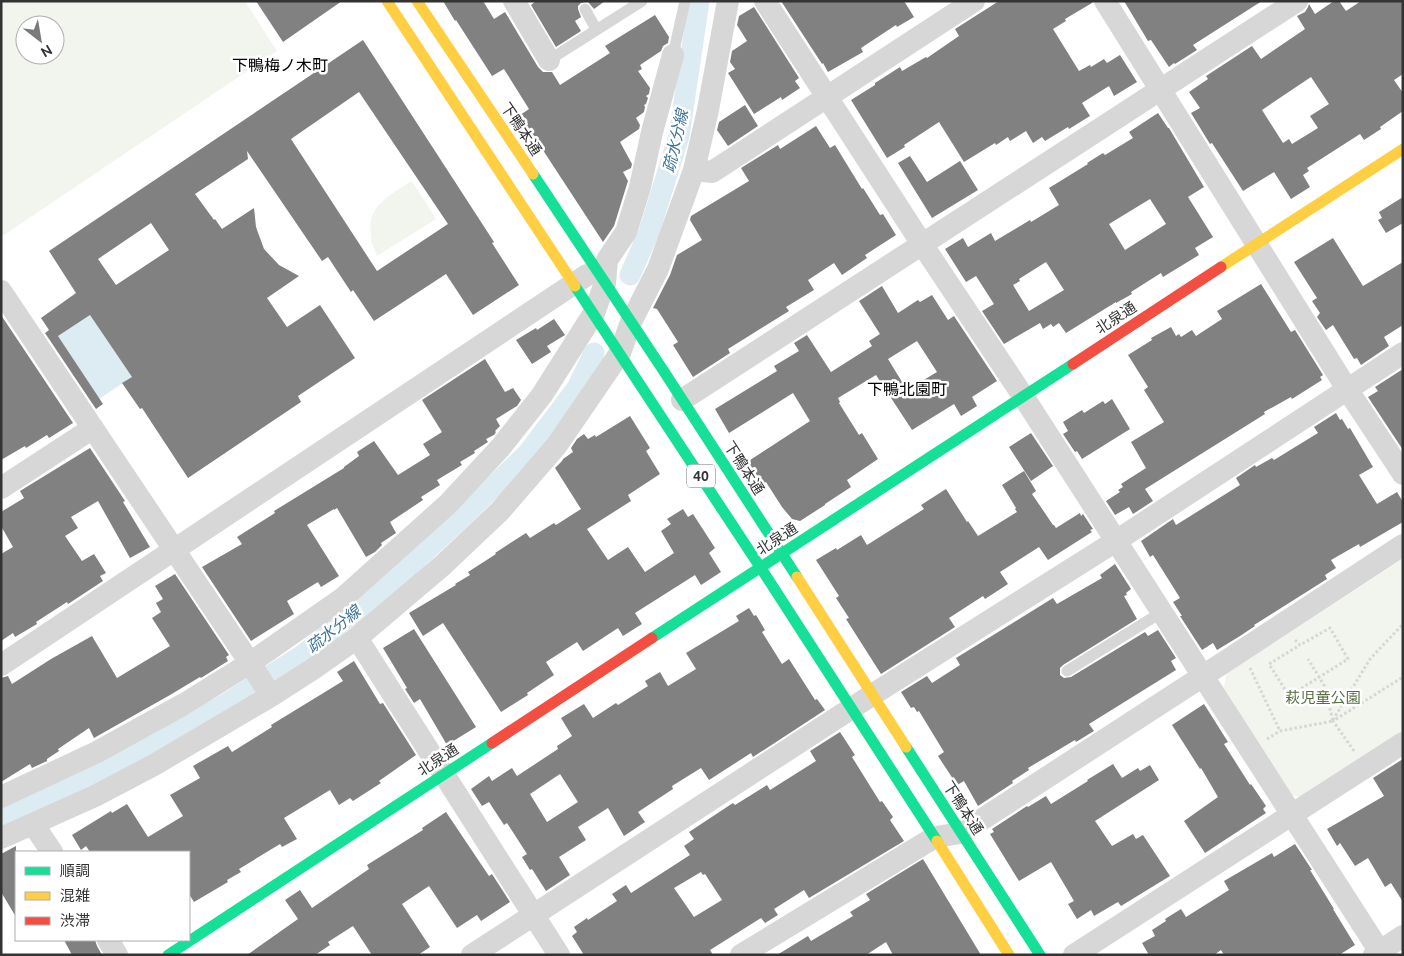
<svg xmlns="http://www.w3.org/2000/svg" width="1404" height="956" viewBox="0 0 1404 956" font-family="Ubuntu,'Noto Sans JP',sans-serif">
	<rect width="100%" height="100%" fill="#fff"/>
	<path fill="#f1f5ed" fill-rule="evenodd" d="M1 1H245L277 51 1 237ZM25 25H55V55H25Z
		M412 181 436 219 377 256C375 250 371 243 371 237 366 205 389 196 412 181Z
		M1403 559V735L1303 798 1287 794 1223 690 1227 673Z"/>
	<path fill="#ddebf3" d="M90 315 132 377 99 399 58 336Z"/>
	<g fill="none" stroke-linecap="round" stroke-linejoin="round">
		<path stroke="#ddebf3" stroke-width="21" d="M630 275 649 232 679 136 699 1
			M1 819 51 794 138 753 224 705 304 654 395 579 461 518 528 453 577 388 594 353"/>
	</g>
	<path fill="#818181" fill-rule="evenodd" d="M256 1H342L283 42Z
		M443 1H483L494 19 505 12 538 67 543 72H552L560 85 610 53 605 46 655 15 669 37 668 43 663 46 661 51 640 65 642 69 638 71 650 88 649 94 646 96 648 98 646 104 644 105 645 107 644 112 636 118 640 125 639 129 620 142 632 164 631 168 623 172 628 181 627 184 614 226 603 242 520 115 529 109 504 69 492 76 456 20 455 21Z
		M536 1H605L594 9 588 2H585L581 3 578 6V9L581 17 575 21 581 31 556 47 531 5Z
		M781 1H904L914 17 897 27 896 25 861 48 863 52 828 72 823 63 822 64Z
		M999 1H1092V3L1065 19 1066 21 1053 29 1079 71 1090 65 1091 67 1104 59 1107 63 1120 55 1137 82 1114 96 1109 86 1082 103 1090 116 1069 129 1068 127 1045 141 1042 137 1033 143 1026 131 1010 141 1008 137 996 145 995 143 964 162 939 122 904 145 905 147 887 158 851 100 875 85V83L900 67 902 71 926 57 927 58 959 36 955 29Z
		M1124 1H1262L1193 45 1197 50 1175 64 1174 63 1169 67 1151 40 1148 41Z
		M1334 1H1339L1346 11 1361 1H1403V74L1394 80 1403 93V111L1380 127 1381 129 1364 140 1360 134 1307 168 1309 171 1303 175 1310 187 1291 199 1274 172 1243 191 1212 143 1210 144 1191 113 1200 108 1189 92 1208 79 1206 76 1252 46 1261 59 1305 29 1297 16 1305 12 1308 7 1309 4 1315 14ZM1311 77 1329 104 1310 116 1318 128 1292 144 1289 139 1283 143 1262 110Z
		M754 7 799 78 795 81 800 88 782 100 781 97 754 114 728 73 735 69 730 62 732 51 747 41 737 25 739 16Z
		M363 40 494 242 492 243 519 285 473 315 446 274 374 321 353 290 351 292 328 257 322 261 247 151 248 159 195 194 214 220 215 219 222 229 254 208 256 227 264 249 279 265 299 276 267 298 287 327 320 305 355 358 298 396 301 402 188 478 142 408 140 409 122 383 132 377 90 315 58 336 103 404 96 409 45 333 49 330 41 318 76 293 49 251ZM359 92 448 224 377 271 291 139ZM151 223 169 250 116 285 98 259Z
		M745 105 758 126 728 146 717 130 719 122Z
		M1158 113 1168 128H1169L1204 187 1188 197 1213 237 1195 248 1199 255 1163 277 1161 273 1131 292 1132 294 1116 303V302L1066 333 1059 323 1053 327 1051 324 1043 329 1040 323 1004 344 982 311 994 304 976 276 966 282 945 249 963 238 968 247 991 233 995 241 1030 220 1031 222 1059 205 1049 188 1088 164 1087 163 1103 153 1105 155 1133 138 1129 132ZM1150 199 1166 224 1125 250 1109 224ZM1046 262 1064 290 1029 311 1013 285 1020 281 1019 279Z
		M816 126 830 148 835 145 862 189 863 188 880 215 883 214 896 235 865 255 867 258 842 275 834 263 808 280 814 290 786 307 789 311 728 349 730 353 693 377 673 345 678 342 657 309 653 308 670 275 677 255 702 240 690 220 691 216 749 181 741 168 778 145 780 149Z
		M910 156 927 182 960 161 978 190 932 218 898 163Z
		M1403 197V223L1386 233 1378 220 1382 218 1379 212Z
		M1333 238 1363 286 1403 262V325L1384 337 1389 346 1361 365 1357 358 1354 359 1333 325 1326 330 1317 317 1320 313 1312 301 1317 298 1294 262Z
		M1261 284 1291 332 1295 330 1323 375 1320 377 1322 380 1292 399 1291 397 1264 412 1265 414 1145 489 1153 501 1133 514 1129 507 1115 515 1106 501 1120 492 1118 490 1123 487 1121 484 1146 468 1131 442 1164 422 1144 390 1148 387 1128 355 1152 340 1151 338 1171 327 1176 336 1179 334 1181 337 1192 330 1196 336 1222 319 1217 311Z
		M882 286 898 313 918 300 920 302 932 295 948 320 954 316 997 381 972 397 977 406 961 416 954 404 912 430 876 375 838 398 840 402 839 403 859 435 862 433 878 459 847 480 851 487 825 504V505L800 521 792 519 782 507 766 482 762 485 747 462 810 421 793 393 729 433 715 409 777 371 774 366 799 351 794 343 807 335 831 372 872 346 869 341 880 334 859 301ZM917 341 937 372 907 390 888 359Z
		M1 315 73 423 49 438 47 435 26 448 25 446 1 460Z
		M554 319 565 335 547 346 551 352 532 364 516 340 536 328 537 330Z
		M485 359 505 392 513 388 521 400 517 406 496 419 500 426 495 431 496 432 494 435 486 439 488 442 474 451 475 453 460 462 462 465 437 480 440 485 421 497 423 500 390 522 396 533 381 543 382 545 375 552 366 557 337 508 334 510V509L307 525 339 576 321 587 318 582 287 601 294 614 251 641 202 567 242 544 237 537 275 513 274 511 344 468V467L359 456 357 452 374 441 398 475 430 455 423 444 442 432 422 400Z
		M1403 369V450L1368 397 1378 391 1375 387Z
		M1112 399 1130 429 1082 459 1077 451 1075 452 1063 434 1068 431 1063 422 1082 410 1084 413 1103 401 1105 404Z
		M1336 413 1340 420 1342 419 1348 429 1350 428 1373 467 1359 475 1377 504 1397 492 1403 502V522L1360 547 1359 544 1331 560 1336 568 1325 575 1327 579 1254 625 1255 626 1240 636 1217 650 1213 643 1202 650 1180 616H1182L1173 602 1180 598 1153 555 1150 557 1141 541 1173 519 1176 525 1240 485 1236 478 1255 465 1256 467 1272 458 1274 460 1318 433 1314 427Z
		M630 416 650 448 646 451 660 474 628 495 631 501 587 529 608 560 628 547 645 572 674 553 661 531 671 524 667 519 683 509 688 517 693 514 715 548 709 553 721 572 701 585 695 575 635 613 642 624 623 636 618 628 583 651 577 642 546 662 554 675 527 693 528 695 501 712 443 623 423 636 409 613 456 585 455 584 470 575 468 572 496 554 495 553 526 533 530 538 554 523 556 525 581 509 555 468 562 461 563 459 573 452 571 448 577 439 584 434 588 439 595 435 596 437Z
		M1031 433 1053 466 1031 481 1009 447Z
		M90 448 125 501 123 502 150 547 130 558 98 501 71 517 78 528 65 536 82 561 94 554 106 573 100 576 103 581 68 604 67 602 36 622 37 624 15 637 13 633 1 641V554L13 547 1 526V512L24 498 20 491Z
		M1024 471 1036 491 1032 494 1053 525H1054L1056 528 1080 513 1081 516 1083 514 1093 529 1090 530 1092 532 1048 560 1039 547 1000 572 1008 584 985 599 983 596 949 618 955 627 881 674 846 619 849 618 836 598 839 596 816 560 836 548 837 550 861 535 867 545 924 509 921 505 946 489 967 522 968 521 978 536 1017 512 1015 509 1016 508 1002 485Z
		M1115 564 1131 589 1126 593 1127 595 1124 596 1137 619 1063 665 1060 668V675L1064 678 1071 677 1145 632 1148 636 1158 630 1176 658 1171 661 1176 670 1089 724 1094 731 1076 742 1075 740 1028 768 1029 770 1012 781 1013 783 978 806 964 781 957 785 938 756 944 752 919 711 917 712 914 707 911 708 901 692 927 676 932 683 960 665 956 658 1053 598 1057 604 1102 578 1100 575Z
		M175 574 229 655 226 657 228 661 201 678 200 677 170 695 94 738 89 728 58 749 59 751 47 759V761L32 768 30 764 1 782V678L8 676 12 684 51 659 92 636 117 678 170 646 152 618 161 612 156 603 163 599 155 586Z
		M749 608 754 616 756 615 765 630 762 632 782 664 789 659 815 700 817 699 825 710 753 757 751 753 709 780 701 768 672 786 673 789 638 812 645 822 624 836 608 808 578 827 586 840 559 857 570 875 546 891 532 869 530 870 522 857 527 854 507 823 504 825 489 802 482 806 471 789 489 776 492 781 512 768 517 776 558 749 557 746 572 736 561 718 584 704 593 718 616 703 618 705 648 686 645 681 660 672 668 686 696 669 686 653 739 621 736 616ZM560 774 578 802 547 822 530 794Z
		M414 629 476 727 447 745 420 699 414 703 405 689 407 688 383 648Z
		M354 661 380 704 383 703 416 755 379 781 381 783 353 801 350 798 339 805 330 790 284 818 297 839 282 847 280 844 239 869 241 872 227 880 228 882 194 902 189 894V852H90L86 846 81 850 72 835 111 811 112 813 127 804 148 837 183 816 170 795 200 778 193 766 228 746 232 752 272 727 271 725 343 681 337 672Z
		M1204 704 1228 742 1224 744 1250 785 1251 784 1266 806 1263 809 1266 813 1205 853 1184 821 1218 797 1201 768 1200 769 1172 725Z
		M840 732 855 755 852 757 880 802 882 801 893 817 890 820 904 841 809 898 804 890 774 909 778 915 765 923 761 918 710 950 713 955H584L572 936 577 932 574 927 587 918 588 920 617 901 612 894 626 885 631 893 690 855 684 846 694 839 689 832 733 803 735 805 767 785 770 790 816 761 810 751ZM701 872 703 875 705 874 722 900 694 917 674 888Z
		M1403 759V902L1391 883 1385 887 1368 858 1355 866 1340 843 1337 846 1327 829 1384 796 1373 778Z
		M1113 764 1122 778 1138 768 1140 771 1150 765 1159 780 1095 821 1112 846 1133 834 1136 839 1143 835 1170 876 1121 906 1118 902 1094 916 1091 910 1077 919 1068 904 1074 901 1051 862 1019 881 990 834 994 832 992 829 1027 806 1028 807 1046 796 1051 804 1088 781 1087 780Z
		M446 812 489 876 492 874 510 902 481 921 477 915 457 928 429 886 402 904 430 947 418 955H372L353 926 328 942 330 945 315 955H247L298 919 285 900 300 890 312 908 369 869 367 865 423 830 422 828Z
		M1295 844 1312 870H1310L1334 909H1333L1355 945 1339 955H1224L1221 950 1214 955H1149L1142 943 1155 936 1152 930 1166 921 1165 919 1181 909 1186 917 1229 890 1224 881 1272 853 1274 857Z
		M16 846V917L1 892V854Z
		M923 859 981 955H893L886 942 866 955H777L808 936 811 941 853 916 850 912 870 900 866 894Z
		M64 940H95L97 946 102 955H72Z"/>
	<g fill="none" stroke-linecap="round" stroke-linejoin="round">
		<path stroke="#d6d6d6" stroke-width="3" stroke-dasharray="2.5 2.5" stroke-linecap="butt" d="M1295 640 1300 645 1330 628 1348 659 1289 696 1269 664 1300 645
			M1250 668 1280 731
			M1333 720 1370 659 1403 624
			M1267 739 1280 731 1333 721 1324 685 1308 659
			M1354 751 1333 721 1403 677"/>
		<path stroke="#d7d7d7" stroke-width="11" d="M585 9 596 29
			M673 55 685 1
			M549 60 642 1
			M1067 671 1162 612"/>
		<path stroke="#d7d7d7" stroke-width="22" d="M514 1 549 60
			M765 1 922 244 1023 396 1382 955
			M1105 1 1347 389 1403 474
			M694 170 712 172 974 1
			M1 291 250 663 271 696
			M682 400 1297 1
			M1 488 93 428
			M357 638 559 955
			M1 665 587 275
			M1 797 97 752 184 704 250 663 343 598 448 504 500 448 542 395 594 313 605 283 607 260 626 232 640 187 652 132 673 55
			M33 824 52 852
			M1 838 95 796 154 765 271 696 313 669 357 638 443 565 500 511 557 445 620 353 631 322 658 269 694 170 708 110 728 1
			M108 940 117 955
			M472 955 872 695 1116 541 1403 353
			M741 955 935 837 961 833 1203 676 1403 545
			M1074 955 1403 743
			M1374 955 1403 936"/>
		<path stroke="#16e098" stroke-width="11" d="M533 174 663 370 797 577
			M575 286 768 579 937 841
			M652 638 1073 364
			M906 747 1040 955
			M168 955 492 743"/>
		<path stroke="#ffcf43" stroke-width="11" d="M387 1 575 286
			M417 1 533 174
			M1221 267 1403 149
			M797 577 906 747
			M937 841 1009 955"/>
		<path stroke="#f24e42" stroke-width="11" d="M1073 364 1221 267
			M492 743 652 638"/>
	</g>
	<g text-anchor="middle" stroke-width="5" stroke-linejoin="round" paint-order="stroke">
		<rect fill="#fff" stroke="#707070" stroke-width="1" x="687" y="464.5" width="28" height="23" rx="4"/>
		<g font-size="14" font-weight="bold" fill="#333">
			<text x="701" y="481">40</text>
		</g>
		<g font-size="15" fill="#333" stroke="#fff">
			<text transform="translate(521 129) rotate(56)" y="5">下鴨本通</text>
			<text transform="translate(1116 318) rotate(-33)" y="5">北泉通</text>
			<text transform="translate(744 468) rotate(57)" y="5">下鴨本通</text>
			<text transform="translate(777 539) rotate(-33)" y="5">北泉通</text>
			<text transform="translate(438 760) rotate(-33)" y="5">北泉通</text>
			<text transform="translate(963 808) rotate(57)" y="5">下鴨本通</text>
		</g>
		<g font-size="15" fill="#56703f" stroke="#fff">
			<text x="1323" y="703">萩児童公園</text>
		</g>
		<g font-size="16" fill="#000" stroke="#fff">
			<text x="280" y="71">下鴨梅ノ木町</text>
			<text x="907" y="395">下鴨北園町</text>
		</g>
		<g font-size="16" font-style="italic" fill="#3f7597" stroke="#fff">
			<text transform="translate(675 141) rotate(-77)" y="6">疏水分線</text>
			<text transform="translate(333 629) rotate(-39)" y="6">疏水分線</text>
		</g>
	</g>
	<rect width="1404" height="956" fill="none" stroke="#333333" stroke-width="5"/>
	<rect x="15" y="851" width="175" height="90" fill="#ffffff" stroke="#adadad"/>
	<rect x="25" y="867" width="25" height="8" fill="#16e098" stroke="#adadad"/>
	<text x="60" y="876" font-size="15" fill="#333333">順調</text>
	<rect x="25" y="892" width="25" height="8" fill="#ffcf43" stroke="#adadad"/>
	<text x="60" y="901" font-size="15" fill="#333333">混雑</text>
	<rect x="25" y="917" width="25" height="8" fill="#f24e42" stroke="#adadad"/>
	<text x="60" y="926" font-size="15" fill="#333333">渋滞</text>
	<g transform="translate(40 40) rotate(149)"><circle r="24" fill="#ffffff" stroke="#adadad"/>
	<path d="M0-4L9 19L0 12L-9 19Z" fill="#7a7a7a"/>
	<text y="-8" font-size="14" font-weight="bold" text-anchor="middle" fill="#333333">N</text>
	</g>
</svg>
